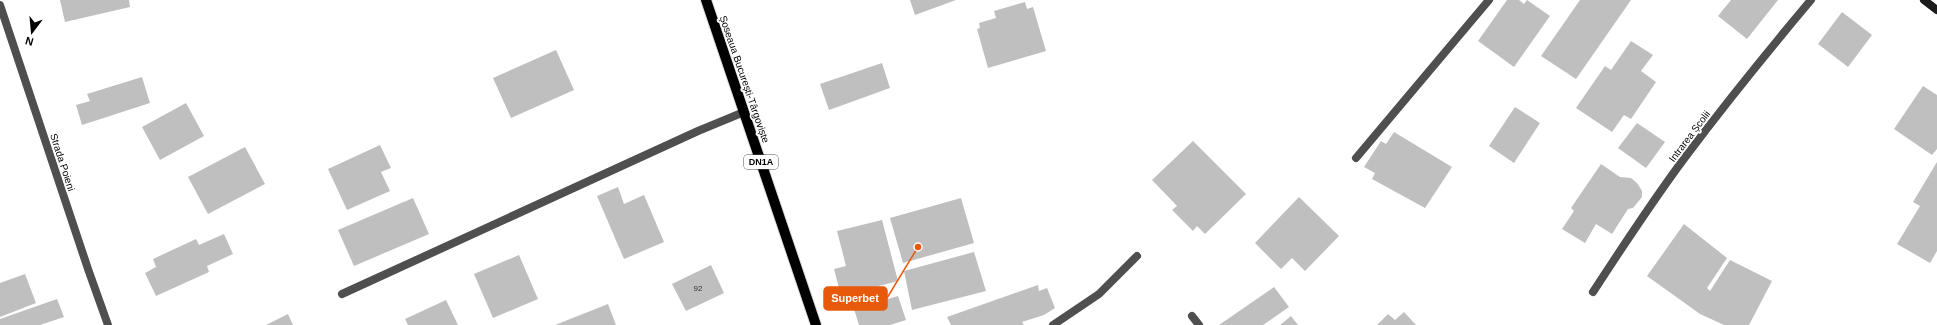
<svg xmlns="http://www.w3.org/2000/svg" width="1937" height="325" viewBox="0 0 1937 325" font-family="Helvetica,sans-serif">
	<rect width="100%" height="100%" fill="#fff"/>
	<path fill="#bfbfbf" d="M60 0H129L130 7 65 22Z
		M910 0H956L915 15Z
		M1507 0H1519L1524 4 1527 0 1550 16 1514 67 1478 41Z
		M1580 0H1631L1576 79 1541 56Z
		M1731 0H1778L1747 39 1718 16Z
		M1025 2 1027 9 1033 7 1046 51 988 68 977 29 980 28 979 23 996 18 994 11Z
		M1842 12 1872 35 1848 67 1818 44Z
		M1631 41 1653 55 1641 71 1656 82 1631 119 1624 115 1612 132 1576 108 1605 66 1611 70Z
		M556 50 574 90 511 118 493 78Z
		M882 63 890 88 829 110 820 84Z
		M142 77 150 103 82 125 76 105 90 101 87 94Z
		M1923 86 1937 95V149L1932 155 1894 129Z
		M186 103 204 136 160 160 142 127Z
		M1515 107 1540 123 1514 163 1489 146Z
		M1637 123 1665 142 1646 168 1618 148Z
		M1394 132 1452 167 1425 208 1372 179 1375 173 1364 167 1381 141 1386 144Z
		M1193 141 1246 194 1205 234 1197 226 1193 231 1172 210 1177 206 1152 180Z
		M380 145 391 168 381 172 390 191 347 210 328 169Z
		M245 147 265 184 208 214 188 177Z
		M1937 162V251L1930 263 1897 244 1920 206 1913 202Z
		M1601 164 1620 177 1631 178 1637 183 1642 191V197L1633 208 1628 209 1612 234 1596 224 1585 243 1562 229 1574 211 1571 208Z
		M618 187 624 204 644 195 664 242 624 259 597 196Z
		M1299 197 1339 236 1305 271 1292 258 1281 269 1255 243Z
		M413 198 429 234 354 266 338 230Z
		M961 198 974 243 903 263 890 218Z
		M882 220 898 281 841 296 834 269 846 266 837 231Z
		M1684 224 1727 258 1707 288 1710 291 1730 260 1772 281 1749 325H1724L1700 314 1647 276Z
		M224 234 233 254 207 266 209 272 156 296 145 273 156 267 153 259 196 239 199 245Z
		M974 252 986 291 912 310 904 271Z
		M519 255 538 299 493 318 474 274Z
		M711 265 724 293 686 311 672 284Z
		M25 274 36 303 0 317V283Z
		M1038 285 1039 291 1047 288 1055 308 1044 315 1022 322 1024 325H951L947 317Z
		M1274 287 1289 307 1263 325H1219Z
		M898 296 906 320 890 325H859L854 309Z
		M57 299 64 317 40 325H0V319Z
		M446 300 458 325H408L405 319Z
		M608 304 616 325H555Z
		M1404 312 1416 325H1377L1388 314 1395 320Z
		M288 314 293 325H266Z
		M1291 316 1298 325H1280Z"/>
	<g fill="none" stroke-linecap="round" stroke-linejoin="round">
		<defs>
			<path id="primary" d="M706 0 816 325"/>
		</defs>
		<use href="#primary" stroke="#dbdbdb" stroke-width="12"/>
		<path stroke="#4f4f4f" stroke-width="8" d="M0 5 88 269 108 325
			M1356 158 1489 0
			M1593 292C1623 246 1653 200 1686 156 1726 103 1768 51 1811 0
			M342 294 698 131 744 112
			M1192 316 1199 325
			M1053 325 1099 294 1137 256"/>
		<path stroke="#1c1c1c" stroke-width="8" d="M1924 0 1937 10"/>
		<use href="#primary" stroke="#000" stroke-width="10"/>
	</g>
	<g text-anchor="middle" stroke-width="3.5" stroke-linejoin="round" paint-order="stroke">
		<g font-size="8" fill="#303030">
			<text x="698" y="291">92</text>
		</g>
		<rect fill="#fff" stroke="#4c4c4c" stroke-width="1" x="744" y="155" width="34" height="14" rx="3"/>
		<g font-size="9" font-weight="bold" fill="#000">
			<text x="761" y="165">DN1A</text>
		</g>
		<g font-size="10" fill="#000" stroke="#fff">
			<text transform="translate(745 79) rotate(71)" y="4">Șoseaua București-Târgoviște</text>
			<text transform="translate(1689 136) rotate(-53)" y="4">Intrarea Școlii</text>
			<text transform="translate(63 162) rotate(72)" y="4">Strada Poieni</text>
		</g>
	</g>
	<path fill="none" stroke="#e8590c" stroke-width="1.5" d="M918 247L887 298"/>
	<circle fill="#e8590c" stroke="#fff" stroke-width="1.5" cx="918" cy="247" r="4"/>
	<rect fill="#e8590c" stroke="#e8590c" stroke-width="1.5" x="824" y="287" width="63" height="23" rx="4"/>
	<g font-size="11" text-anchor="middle" font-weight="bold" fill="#fff">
		<text x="855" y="302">Superbet</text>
	</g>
	<g transform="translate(32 32) rotate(196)" stroke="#ffffff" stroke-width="3" paint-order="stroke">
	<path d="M0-3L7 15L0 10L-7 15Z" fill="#000000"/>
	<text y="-6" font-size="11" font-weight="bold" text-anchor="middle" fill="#000000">N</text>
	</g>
</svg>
